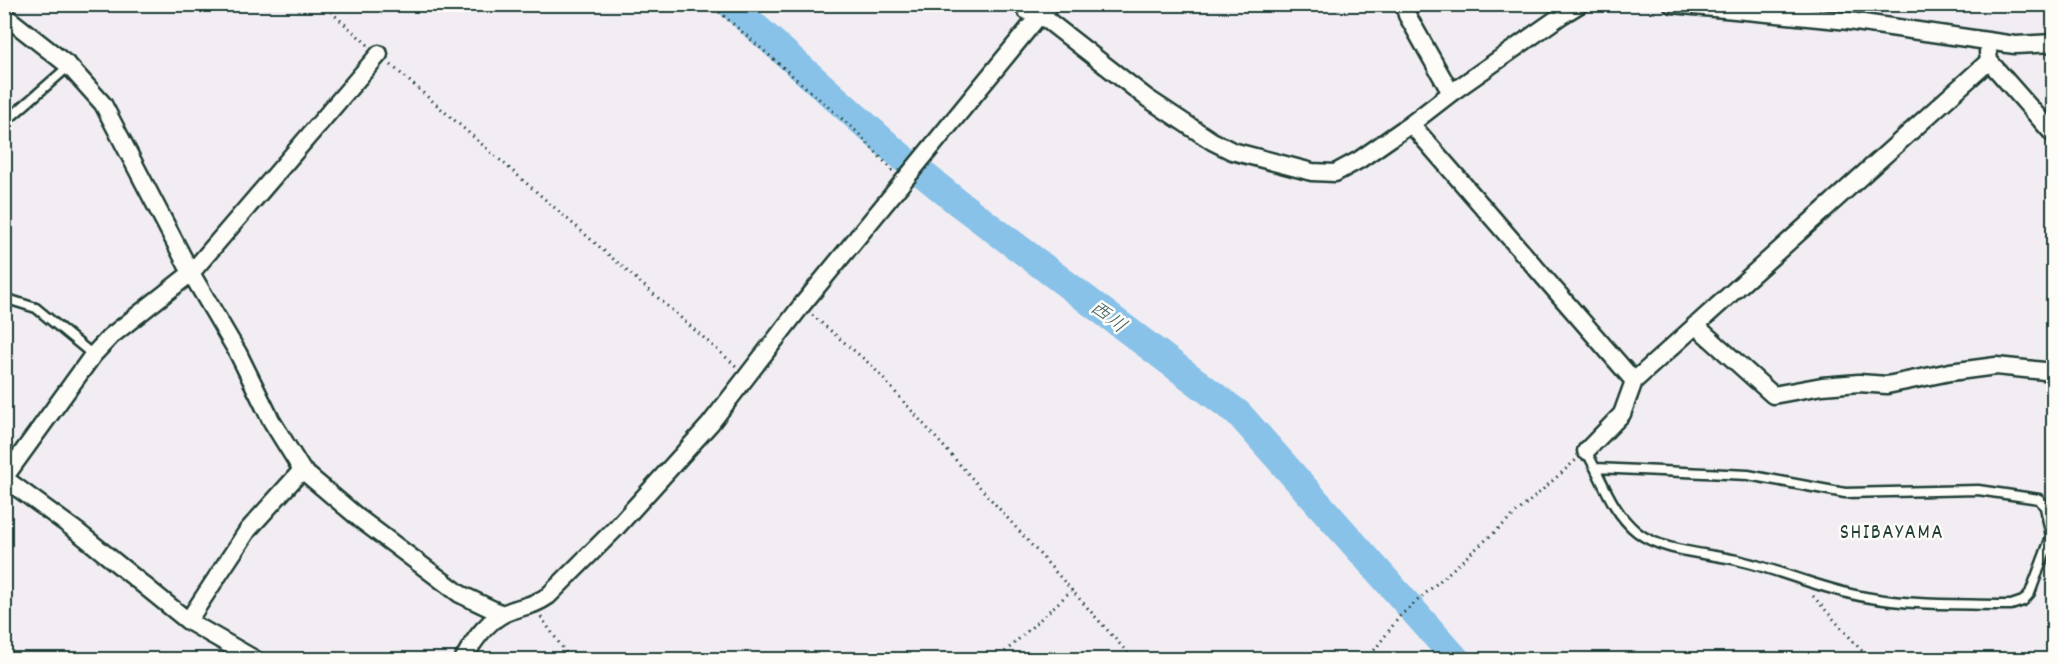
<svg xmlns="http://www.w3.org/2000/svg" width="2058" height="664" viewBox="0 0 2058 664" font-family="Dekko,'Klee One',sans-serif">
	<rect width="100%" height="100%" fill="#f1edf3"/>
	<filter id="ink" filterUnits="userSpaceOnUse"><feTurbulence type="fractalNoise" baseFrequency=".0167" numOctaves="2"/><feDisplacementMap in="SourceGraphic" scale="12" xChannelSelector="R" yChannelSelector="G"/><feConvolveMatrix kernelMatrix="1 2 1 2 8 2 1 2 1" color-interpolation-filters="sRGB"/></filter>
	<g filter="url(#ink)">
		<g fill="none" stroke-linecap="round" stroke-linejoin="round">
			<path stroke="#89c2e8" stroke-width="28" d="M730 4 891 148 956 201 1239 414 1457 660"/>
			<defs>
				<path id="lane" d="M4 123 69 66
					M4 298 36 308 93 355
					M1586 451C1602 478 1611 511 1637 532 1662 552 1707 553 1737 560 1780 570 1821 589 1865 597 1913 606 1962 604 2011 605L2023 601 2030 593 2051 537 2054 538
					M1596 468 1748 475 1845 493 1978 490 2039 499 2045 507 2051 537"/>
				<path id="street" d="M1021 4 1027 11 1047 20 1147 98 1212 141 1232 151 1312 172 1335 173 1359 160 1411 124 1451 93 1562 15 1580 4
					M1404 4 1407 15 1451 93
					M1672 4 1849 21 2015 45 2054 43
					M4 15 69 66 103 104 191 273 238 353 271 420 302 470 360 519 460 594 502 614
					M1988 52 1989 61 2054 135
					M1411 124 1634 381
					M1695 325 1773 395 1822 386 1859 383 1887 385 1950 372 1996 366 2054 372
					M1586 451 1622 414 1634 381 1989 61
					M4 478 93 355 111 336 191 273 379 54
					M4 478 78 532 188 621 256 660
					M188 621 248 530 302 470
					M463 660C474 639 489 617 513 610 528 605 535 605 548 596L616 528 710 424 802 305 1038 17 1051 4"/>
			</defs>
			<use href="#lane" stroke="#1f3d34" stroke-width="13"/>
			<use href="#street" stroke="#1f3d34" stroke-width="21"/>
			<path stroke="#1f3d34" stroke-width="3" stroke-dasharray="1.5 4.5" stroke-linecap="butt" d="M322 4 368 45
				M710 4 856 131 893 171
				M391 65 736 366
				M812 315 871 365 1134 660
				M1813 596 1870 660
				M541 617 571 660
				M996 660 1072 590
				M1367 660 1400 616 1576 460"/>
			<use href="#lane" stroke="#fdfcf7" stroke-width="8"/>
			<use href="#street" stroke="#fdfcf7" stroke-width="16"/>
		</g>
	</g>
	<g text-anchor="middle" stroke-width="5" stroke-linejoin="round" paint-order="stroke">
		<g font-size="20" font-style="italic" fill="#3a5e61" stroke="#fdfcf7">
			<text transform="translate(1109 316) rotate(37)" y="7">西川</text>
		</g>
		<g font-size="21" letter-spacing="1.5" fill="#1f3d34" stroke="#fdfcf7">
			<text x="1892" y="538">SHIBAYAMA</text>
		</g>
	</g>
	<rect width="2058" height="664" fill="none" stroke="#fdfcf7" stroke-width="24"/>
	<rect x="12" y="12" width="2034" height="640" fill="none" stroke="#1f3d34" stroke-width="2" filter="url(#ink)"/>
</svg>
